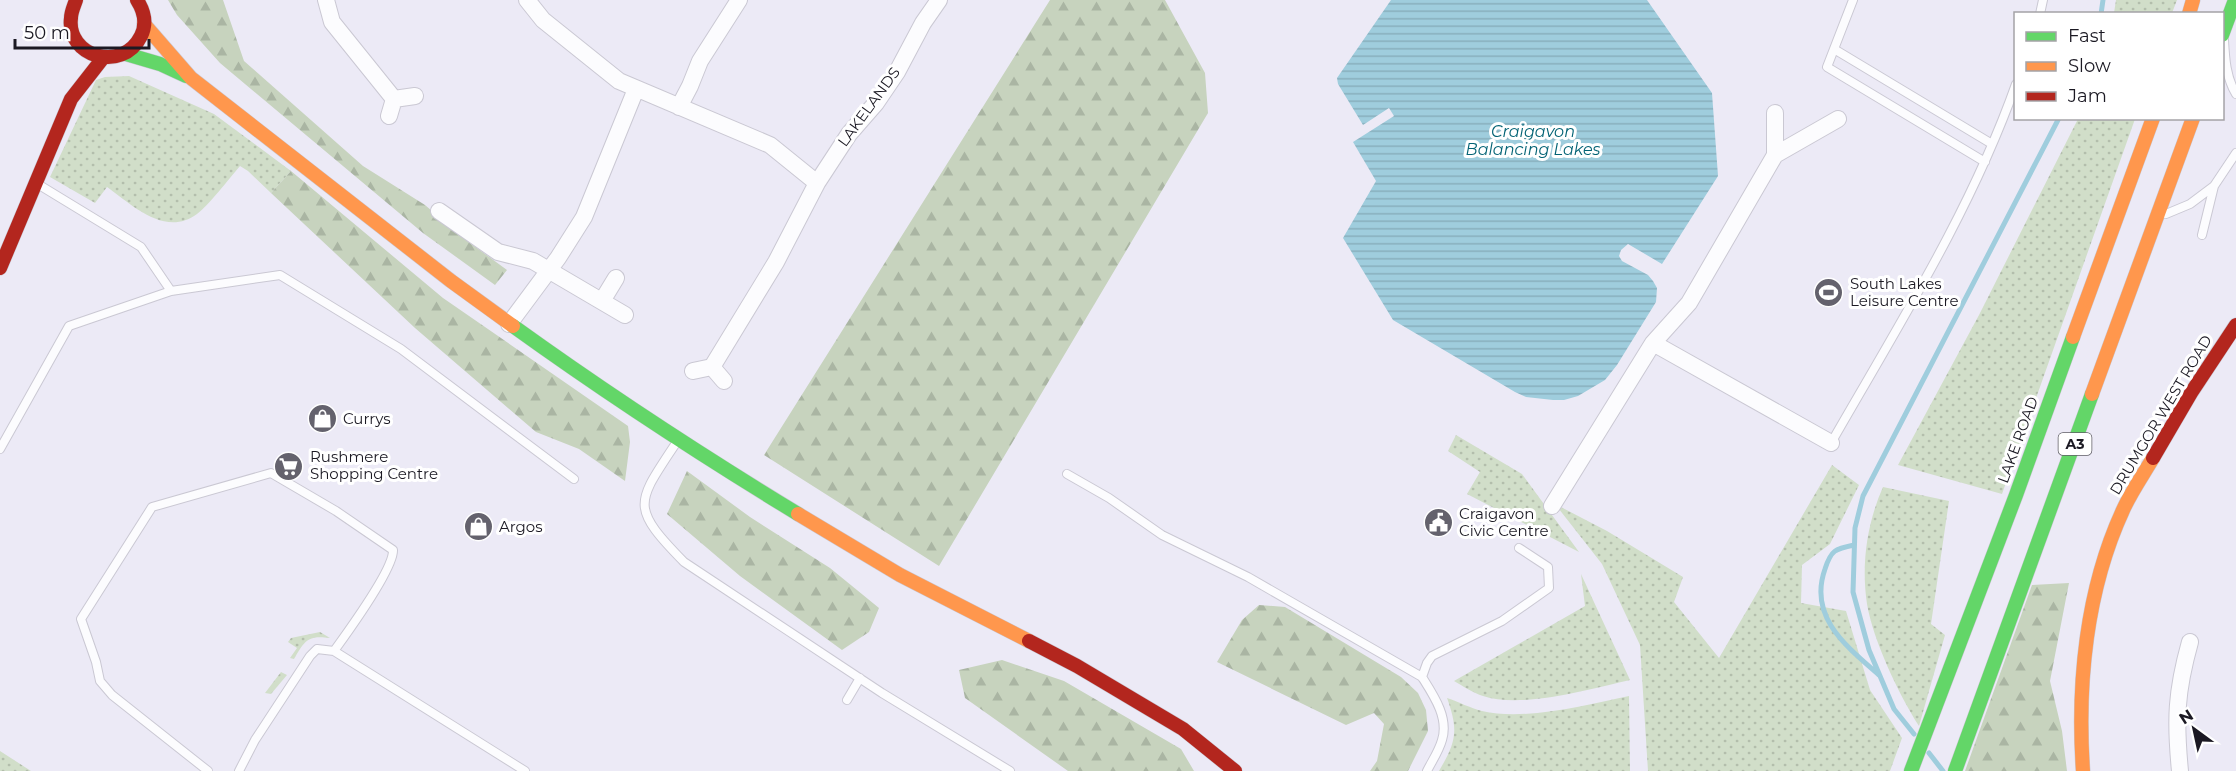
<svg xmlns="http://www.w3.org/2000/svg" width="2236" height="771" viewBox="0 0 2236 771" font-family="Montserrat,sans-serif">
	<defs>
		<pattern id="grass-dots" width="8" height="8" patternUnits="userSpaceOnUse" patternTransform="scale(1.5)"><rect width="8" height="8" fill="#d1dec9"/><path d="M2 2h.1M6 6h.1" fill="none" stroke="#b3beac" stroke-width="1.8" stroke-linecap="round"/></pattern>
		<pattern id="forest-firs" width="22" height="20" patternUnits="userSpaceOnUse" patternTransform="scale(1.5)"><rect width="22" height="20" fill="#c7d3be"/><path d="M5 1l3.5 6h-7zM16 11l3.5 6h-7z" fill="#aab5a3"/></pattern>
		<pattern id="water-rules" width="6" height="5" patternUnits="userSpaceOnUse" patternTransform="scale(1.5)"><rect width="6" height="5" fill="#9fcddd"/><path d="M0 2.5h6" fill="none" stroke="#88afbd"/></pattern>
	</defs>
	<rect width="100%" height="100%" fill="#eceaf6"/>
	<path fill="url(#grass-dots)" d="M2116 0H2177L2172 13H2114Z
		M129 76 214 114 291 171 271 193 248 171 240 166C228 180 210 204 197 214 165 238 131 204 107 187L95 203 50 177 96 80 105 77Z
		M2078 119H2135L2002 494 1898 465 1979 315Z
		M1456 435 1522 474 1579 552 1467 494 1480 472 1448 451Z
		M1832 465 1859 485 1830 544 1802 565 1801 603 1846 611 1870 690 1902 738 1890 771H1648L1640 645 1602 564 1555 504 1607 531 1683 577 1674 602 1719 658Z
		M1883 487 1949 501 1931 624 1945 635 1919 726C1899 695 1873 640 1867 604 1861 564 1867 523 1883 487Z
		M1581 574 1630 680C1591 689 1521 709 1483 696 1473 693 1463 686 1454 681L1585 606Z
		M320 632 330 638C308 635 305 640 294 659L290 658 297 648 288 642 291 638Z
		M281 672 287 675 271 694 265 693Z
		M1629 696 1630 771H1439C1456 742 1459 731 1447 698 1459 702 1470 708 1482 711 1525 721 1586 705 1629 696Z
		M0 751 31 771H0Z"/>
	<path fill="url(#forest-firs)" d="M168 0H223L244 61 363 166 425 205 466 240 507 270 495 285 423 233 220 63 177 15Z
		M1050 0H1165L1205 73 1208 113 939 566 764 455Z
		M291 171 443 298 628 426 630 442 625 481 579 449 536 432 415 328 271 193Z
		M687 471 750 517 830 568 879 608 869 632 842 650 740 576 667 514Z
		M2069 583 2050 681 2062 731 2067 771H1965L2032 585Z
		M1259 605 1285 607 1401 677 1418 693 1426 710 1428 731 1408 771H1370L1377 761 1384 724 1374 713 1346 725 1217 662 1242 620Z
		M1002 660 1064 681 1181 749 1194 771H1068L965 698 959 670Z"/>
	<path fill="url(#water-rules)" d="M1391 0H1647L1712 93 1718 176 1662 264 1628 244 1621 250 1619 256 1622 261 1648 275 1653 281 1657 288 1656 302 1617 365 1605 380 1578 396 1564 400H1553L1526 397 1515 392 1393 320 1343 238 1376 181 1353 142 1394 116 1389 108 1363 125 1338 84 1337 78Z"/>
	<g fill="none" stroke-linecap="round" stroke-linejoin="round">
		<path stroke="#9fcddd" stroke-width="5" d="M2101 14 2103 0
			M1854 545C1835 549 1831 550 1825 569 1808 617 1846 646 1879 675
			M1914 734 1894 709 1869 650 1853 592 1855 528 1863 496 2059 118
			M1929 753 1943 771"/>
		<defs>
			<path id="lane" d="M1853 0 1827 67 1985 162
				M2040 14 2043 0
				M2224 40C2225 59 2226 77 2236 94
				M1834 49 1992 144
				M36 183 141 247 171 291
				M2166 214 2190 204 2214 186
				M2202 235 2214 186 2236 153
				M678 440C637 503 628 505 684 562L882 693 1010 771
				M1831 443C1898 326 1971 211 2016 84
				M0 449 69 326 171 291 280 275 401 349 574 479
				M1067 474 1109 498 1162 535 1248 577 1422 677C1434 696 1449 718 1442 740 1439 751 1432 761 1427 771
				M1422 677 1427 663 1432 656 1502 621 1549 588 1548 567 1519 548
				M847 700 860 678
				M208 771 112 695 100 681 96 662 81 619 152 507 271 473 336 511 393 550C394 569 347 633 334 651L525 771
				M239 771 255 740 310 656 317 649 334 651"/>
			<path id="street" d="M326 0 332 22 394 99
				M527 0 543 20 619 81 770 145 817 183
				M679 107 690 86 700 61 739 0
				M389 116 394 99 415 96
				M1775 155 1838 119
				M439 211 498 252 533 261 625 315
				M602 301 616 278
				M509 324 558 258 584 217 636 89
				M1653 343 1831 443
				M712 367 776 262 817 183 849 134 876 103 897 72 923 23 939 0
				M693 371 712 367 724 381
				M1552 506 1653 343 1689 303 1775 155V113
				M2180 771C2175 720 2176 692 2190 642"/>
			<path id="fast" d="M2222 35 2235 0
				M126 54 160 64 186 76
				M513 326C606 393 701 455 798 514
				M1911 771 2016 495 2073 337
				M1955 771 2092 394"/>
			<path id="slow" d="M2189 14 2193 0
				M144 24 191 78 451 281 513 326
				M2073 337 2153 118
				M2092 394 2193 118
				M798 514 900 575 1029 641
				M2083 771C2077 684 2086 590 2123 510 2131 492 2143 475 2153 458"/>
			<path id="jam" d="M76 0C74 6 71 12 71 18 66 56 122 74 141 36 147 24 144 11 137 0
				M0 268 71 99 103 58
				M2153 458 2191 393 2236 325
				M1029 641 1077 666 1183 729 1235 771"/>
		</defs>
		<use href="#lane" stroke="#cac8d3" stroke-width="10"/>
		<use href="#street" stroke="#cac8d3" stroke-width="18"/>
		<use href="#fast" stroke="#cac8d3" stroke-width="15"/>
		<use href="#slow" stroke="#cac8d3" stroke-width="15"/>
		<use href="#jam" stroke="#cac8d3" stroke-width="15"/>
		<use href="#lane" stroke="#fcfcfe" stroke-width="8"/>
		<use href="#street" stroke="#fcfcfe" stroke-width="16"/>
		<use href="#fast" stroke="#63d668" stroke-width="14"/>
		<use href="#slow" stroke="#ff974d" stroke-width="14"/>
		<use href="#jam" stroke="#b3261e" stroke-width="14"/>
	</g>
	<defs>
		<symbol id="stadium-disc" viewBox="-11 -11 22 22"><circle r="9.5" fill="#64626d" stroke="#fff"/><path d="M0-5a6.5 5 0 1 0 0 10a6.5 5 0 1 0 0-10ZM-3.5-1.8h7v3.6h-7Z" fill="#fff"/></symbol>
		<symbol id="shop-disc" viewBox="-11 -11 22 22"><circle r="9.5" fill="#64626d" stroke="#fff"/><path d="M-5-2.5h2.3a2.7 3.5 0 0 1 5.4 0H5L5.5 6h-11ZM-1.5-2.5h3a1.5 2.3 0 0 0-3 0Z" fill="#fff"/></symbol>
		<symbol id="supermarket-disc" viewBox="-11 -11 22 22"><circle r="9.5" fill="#64626d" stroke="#fff"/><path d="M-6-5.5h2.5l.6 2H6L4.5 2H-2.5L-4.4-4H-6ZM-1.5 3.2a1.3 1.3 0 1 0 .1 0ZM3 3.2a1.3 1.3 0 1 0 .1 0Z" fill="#fff"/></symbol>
		<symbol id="civic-disc" viewBox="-11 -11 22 22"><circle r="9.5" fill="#64626d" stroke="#fff"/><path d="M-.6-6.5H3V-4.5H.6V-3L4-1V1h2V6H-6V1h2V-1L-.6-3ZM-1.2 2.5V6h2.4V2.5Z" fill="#fff"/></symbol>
	</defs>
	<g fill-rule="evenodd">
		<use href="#stadium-disc" x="1812" y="276" width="33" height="33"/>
		<use href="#shop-disc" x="306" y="402" width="33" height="33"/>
		<use href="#supermarket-disc" x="272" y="450" width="33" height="33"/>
		<use href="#civic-disc" x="1422" y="506" width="33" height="33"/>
		<use href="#shop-disc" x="462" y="510" width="33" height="33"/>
	</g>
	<g text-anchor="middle" stroke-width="6" stroke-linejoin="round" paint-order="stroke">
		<rect fill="#fff" stroke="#5f5e65" stroke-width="1.5" x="2058.5" y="433" width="33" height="22" rx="4.5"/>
		<g font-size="14" font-weight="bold" fill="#1b1923">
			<text x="2075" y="449">A3</text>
		</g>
		<g font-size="15" fill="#1b1923" stroke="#fff">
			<text transform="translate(869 107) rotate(-54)" y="5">LAKELANDS</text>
			<text transform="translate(2161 415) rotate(-59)" y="5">DRUMGOR WEST ROAD</text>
			<text transform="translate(2018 440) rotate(-70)" y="5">LAKE ROAD</text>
		</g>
		<g font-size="15" fill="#1b1923" stroke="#fff" text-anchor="start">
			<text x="1850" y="289">South Lakes<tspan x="1850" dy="17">Leisure Centre</tspan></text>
			<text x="343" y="424">Currys</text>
			<text x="310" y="462">Rushmere<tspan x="310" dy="17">Shopping Centre</tspan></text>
			<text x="1459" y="519">Craigavon<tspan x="1459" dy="17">Civic Centre</tspan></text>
			<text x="499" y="532">Argos</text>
		</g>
		<g font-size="16" font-style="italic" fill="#026274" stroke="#fff">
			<text x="1533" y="137">Craigavon<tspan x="1533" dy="18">Balancing Lakes</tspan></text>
		</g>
	</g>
	<rect x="2014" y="12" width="210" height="108" fill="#ffffff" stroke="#a4a3a7" stroke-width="1.5"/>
	<rect x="2026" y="32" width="30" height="9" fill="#63d668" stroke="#a4a3a7" stroke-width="1.5"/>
	<text x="2068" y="42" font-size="18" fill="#1b1923">Fast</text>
	<rect x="2026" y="62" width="30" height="9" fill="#ff974d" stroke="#a4a3a7" stroke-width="1.5"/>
	<text x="2068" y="72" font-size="18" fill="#1b1923">Slow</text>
	<rect x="2026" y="92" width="30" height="9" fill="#b3261e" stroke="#a4a3a7" stroke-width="1.5"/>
	<text x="2068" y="102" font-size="18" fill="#1b1923">Jam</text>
	<g transform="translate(2194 729) rotate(327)" stroke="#ffffff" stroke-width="4.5" paint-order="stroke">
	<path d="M0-4.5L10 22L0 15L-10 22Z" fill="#1b1923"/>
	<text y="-9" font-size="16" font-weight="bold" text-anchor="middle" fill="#1b1923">N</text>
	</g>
	<path d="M15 39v9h134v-9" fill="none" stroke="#1b1923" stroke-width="3"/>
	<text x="24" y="39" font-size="18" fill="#1b1923" stroke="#ffffff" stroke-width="4.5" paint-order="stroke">50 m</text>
</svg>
